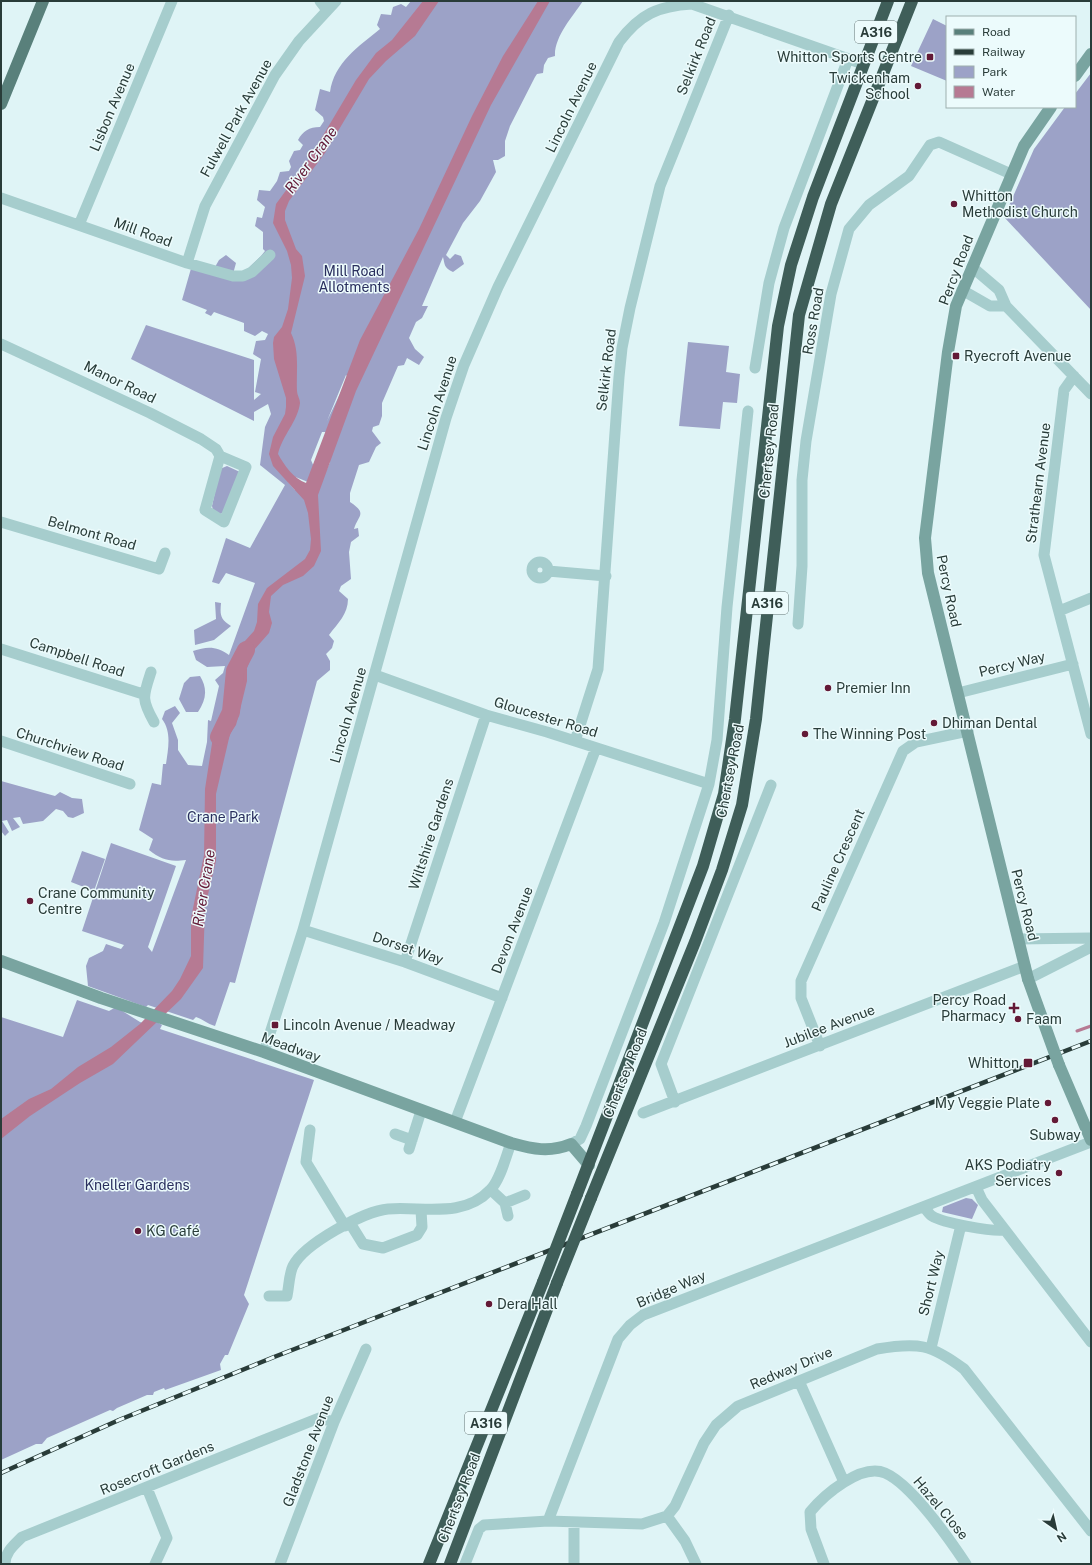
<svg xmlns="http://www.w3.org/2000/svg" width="1092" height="1565" viewBox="0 0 1092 1565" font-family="'Public Sans',sans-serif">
	<rect width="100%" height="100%" fill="#dff4f6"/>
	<path fill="#9ca2c7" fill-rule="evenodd" d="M411 1H583C573 16 554 37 555 56L548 58 544 65 543 73 537 74 535 77 510 126 505 141V156L498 160H493L496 172 480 201 463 223 446 255 450 259 455 254 461 256 464 264 453 272C444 268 445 265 443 257L422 306H428L422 318 416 322 409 338 415 349 424 357 419 365 407 358 404 365 398 366 382 403V416L379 425 373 427 372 431 381 443 376 447 369 462 359 465 350 493V502C368 514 358 515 354 529L358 528 359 536 351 542 349 552 351 579 341 586 339 591 348 599C348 614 338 623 329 635L334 641 332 648 326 654 330 661V670L317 681 235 983 230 982 215 1026C207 1024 203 1019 196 1017L193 1020 148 1005 146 1007 88 986 86 966 89 958 103 951 106 944 121 949 124 945 82 931 111 843 176 866 148 947 152 952 186 860C169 862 162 860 149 850L153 839 139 830 152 783 161 785 163 764H166C168 749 172 732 162 719L165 711 175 706 180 713 172 723 178 740V750L188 765 202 766 207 742 208 720 211 721 219 686 215 680 223 673 225 666 207 667 196 660 193 651C207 646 217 646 229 655L255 583 226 573 219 584 212 582 226 538 250 548 285 485 260 465 265 427 271 414 268 404 254 412V421L131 359 146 325 254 360V400L261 394 255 392 261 359 253 354 256 341 265 340 268 334 262 331 255 336 244 331V323L214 312 211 316 205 313 207 310 182 300 192 265 215 267 219 260 226 255 236 263 233 274 240 276 261 256 265 251 263 249V232L255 226 257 217 262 218 265 207 257 200 259 190 270 191 277 181 280 172 289 171 291 167 289 161 294 151 300 150 303 145 298 140C303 131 309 127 320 127L324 121 323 117 315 110 320 89 330 92C334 63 359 46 380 29L377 25 381 14 391 15 393 7 401 4 406 7ZM346 375 348 377 327 421ZM322 432H327L320 452 330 462 310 508 299 489 295 490 288 482 293 476 308 482 314 467 311 460Z
		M933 19 947 26V81L911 66Z
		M1091 73V310L1004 217 1034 149 1065 107H1075V94Z
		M688 342 729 346 726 372 740 374 737 403 723 402 720 429 679 426Z
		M227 466 240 472 226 512 220 514 213 510 212 506 220 469Z
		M215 602 221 603C220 615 220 619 231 626L214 640 195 645 194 630 216 619Z
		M200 676C208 689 206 700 198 712H186L179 699 184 683 190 677Z
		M1 781 55 796 60 792 72 798 82 799 84 813 73 818 68 817 63 811 56 809 43 821 23 824 20 817 13 818 20 827 12 831 7 820 2 821 9 832 5 836 1 831Z
		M82 851 105 859 94 891 71 882Z
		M77 1000 109 1011 116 1007 140 1022 148 1025 155 1021 162 1025 160 1029 314 1080 244 1295 249 1304 228 1355H225L220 1364 221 1370 165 1390 164 1388 154 1392 153 1395H147L117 1408 113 1411 110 1410 47 1438 42 1444H36L1 1460V1017L63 1037Z
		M966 1198 972 1199 978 1205 972 1219 942 1212 943 1207Z"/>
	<path fill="#b67a93" d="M423 1H439L415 36 386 61 369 79 325 153 289 201 285 211V220L296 249 302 256 305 276 291 333C300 351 296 371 297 391 297 395 300 399 300 403 298 421 282 436 278 454 284 465 294 479 306 483L360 340 419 229 472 116 503 56 538 1H550L491 105 356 391 318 495 321 551 314 566 303 576 283 585 271 596 269 612 272 623 269 633 254 650 247 668V681L240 710 236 725 230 734 216 794V861L205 907 203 968 181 999 113 1064 80 1083 30 1116 1 1139V1119L29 1099 51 1089 78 1067 111 1047 140 1024 172 991 180 979 191 956V918L204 855 205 789 213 737 217 734 219 723 231 715 237 682 233 662 235 652 254 631 257 622 258 604 267 588 305 559 310 550 311 539 308 513 304 500 273 466 269 454 273 437 285 414 286 407V398L274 359 273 343 274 337 282 327 288 309 292 278 291 265 287 251 273 223 276 204 309 159 356 80 376 53 392 40Z"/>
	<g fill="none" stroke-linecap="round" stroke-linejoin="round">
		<path stroke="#b67a93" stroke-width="3" d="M1077 1031 1091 1026"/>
		<path stroke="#b67a93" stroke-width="18" d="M219 737 231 712 235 671 246 650"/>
		<path stroke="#a6cdcd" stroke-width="11" d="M320 1 327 10
			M1 198 187 263 233 276H243L252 272 270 255
			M79 225 172 1
			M187 263 205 206 275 75 299 41 336 1
			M972 267 999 290 1006 306 1091 394
			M962 290 990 306H1006
			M1 344 150 413 201 439 216 449 220 456 246 467 224 522 205 510 220 456
			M755 368 769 283 784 228 848 59
			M1074 376 1064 390 1044 555 1091 734
			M1 522 159 569 165 553
			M532 570a8 8 0 1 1 16 0a8 8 0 1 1-16 0Z
			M548 571 606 576
			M1059 611 1091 598
			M798 624 802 566V480L806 441 831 294 849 229 869 205 909 176 930 145 939 142 1011 174
			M1 649 143 694
			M151 672C143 696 141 699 154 722
			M375 675 486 715 547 732 709 784
			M958 693 1073 664
			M1 741 130 784
			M575 741 598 669 619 377 622 348 630 308 660 186 729 15
			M303 930 405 962 502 998
			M1018 939 1091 938
			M405 962 486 715
			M1028 979 1091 947
			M820 1046 801 998V981L903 751 916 742 968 731
			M264 1052 303 930 446 418 464 365 498 287 619 42C640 14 658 6 692 4L863 64
			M675 1102 661 1064 771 785
			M643 1113 1025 966
			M455 1122 596 748
			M310 1130 306 1162 345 1226
			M395 1134 412 1140
			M571 1144 580 1139 586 1126 664 923 709 784 717 740 727 607 748 411
			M409 1149 421 1111
			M976 1187 982 1200 1091 1342
			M491 1190 505 1203 525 1195
			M505 1203 508 1216
			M924 1207C926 1209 929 1214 932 1216 943 1223 992 1232 1005 1230
			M350 1223 363 1244 383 1248 417 1235 422 1227 421 1210
			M269 1296H287C289 1287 289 1274 293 1266 304 1244 364 1211 388 1209 421 1206 463 1219 490 1190 500 1181 506 1156 511 1143
			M931 1348 961 1225
			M799 1381 844 1482
			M147 1488 167 1538 155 1564
			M667 1516 685 1541 696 1564
			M548 1521 618 1339 630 1325 643 1315 1091 1142
			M574 1522V1564
			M5 1564C5 1552 14 1545 22 1537L319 1418 334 1422
			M280 1564 334 1422 366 1349
			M465 1564 479 1529 484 1525 548 1521 642 1524 667 1516 675 1506 704 1443 716 1425 738 1406 877 1349C918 1342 931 1344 964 1369L1091 1531
			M824 1564 811 1529 810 1512C824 1495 861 1463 885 1473 911 1484 950 1540 966 1564"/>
		<path stroke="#79a4a0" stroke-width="12" d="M1075 76 1091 54
			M1 961 101 998 264 1052 511 1143C533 1149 549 1153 571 1144L589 1165
			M1028 979 928 573 925 538 948 352 956 306 1024 146 1051 107
			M1059 1065 1091 1140"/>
		<path stroke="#59807b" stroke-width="12" d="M1 104 43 1"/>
		<path stroke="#3f5e59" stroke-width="12" d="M577 1194 703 866 724 794 735 719 778 326 791 265 813 197 888 1
			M591 1198 695 942 722 870 742 805 756 719 799 315 831 204 912 1
			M429 1564 543 1282
			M450 1564 557 1283"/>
		<defs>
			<path id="rail" d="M1 1473 119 1420 274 1357 1091 1041"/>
		</defs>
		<use href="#rail" stroke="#293c39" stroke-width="4.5"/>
		<use href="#rail" stroke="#ecfbfc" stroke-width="3" stroke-dasharray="9" stroke-linecap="butt"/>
		<path stroke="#79a4a0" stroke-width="12" d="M1028 979 1059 1065"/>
		<path stroke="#3f5e59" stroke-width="12" d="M543 1282 577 1194
			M557 1283 591 1198"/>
	</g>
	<g fill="#631936" stroke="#ecfbfc" stroke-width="1.5">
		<rect x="926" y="53" width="8" height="8" rx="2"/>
		<circle cx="918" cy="86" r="4"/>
		<circle cx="954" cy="204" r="4"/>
		<rect x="952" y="352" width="8" height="8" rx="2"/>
		<circle cx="828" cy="688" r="4"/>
		<circle cx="934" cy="723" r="4"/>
		<circle cx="805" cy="734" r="4"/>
		<circle cx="30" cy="901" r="4"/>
		<path d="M1012 1002h4v4h4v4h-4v4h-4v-4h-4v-4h4z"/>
		<circle cx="1018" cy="1019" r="4"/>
		<rect x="271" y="1021" width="8" height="8" rx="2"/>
		<rect x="1023" y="1058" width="10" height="10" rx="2"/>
		<circle cx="1048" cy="1103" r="4"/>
		<circle cx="1055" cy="1120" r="4"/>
		<circle cx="1059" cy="1173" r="4"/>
		<circle cx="138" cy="1231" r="4"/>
		<circle cx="489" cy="1304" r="4"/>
	</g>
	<g text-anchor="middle" stroke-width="3" stroke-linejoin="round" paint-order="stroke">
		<g fill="#ecfbfc" stroke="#647574" stroke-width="1">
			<rect x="855" y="21" width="42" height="22" rx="3"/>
			<rect x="746" y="592" width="42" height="22" rx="3"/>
			<rect x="465" y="1412" width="42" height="22" rx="3"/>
		</g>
		<g font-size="13" font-weight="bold" fill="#293c39">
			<text x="876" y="37">A316</text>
			<text x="767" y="608">A316</text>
			<text x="486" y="1428">A316</text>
		</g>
		<g font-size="14" fill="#293c39" stroke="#ecfbfc">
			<text transform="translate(696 56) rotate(-68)" y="5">Selkirk Road</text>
			<text transform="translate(112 107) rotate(-67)" y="5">Lisbon Avenue</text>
			<text transform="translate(571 107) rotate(-64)" y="5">Lincoln Avenue</text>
			<text transform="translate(236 118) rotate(-61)" y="5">Fulwell Park Avenue</text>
			<text transform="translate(143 232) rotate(20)" y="5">Mill Road</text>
			<text transform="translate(956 270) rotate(-69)" y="5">Percy Road</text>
			<text transform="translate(813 321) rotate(-80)" y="5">Ross Road</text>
			<text transform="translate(606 370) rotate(-83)" y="5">Selkirk Road</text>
			<text transform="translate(120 382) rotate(26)" y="5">Manor Road</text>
			<text transform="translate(437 403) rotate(-72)" y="5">Lincoln Avenue</text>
			<text transform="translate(769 451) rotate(-84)" y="5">Chertsey Road</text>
			<text transform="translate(1038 483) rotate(-83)" y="5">Strathearn Avenue</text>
			<text transform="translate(92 533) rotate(16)" y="5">Belmont Road</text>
			<text transform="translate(949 591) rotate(78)" y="5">Percy Road</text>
			<text transform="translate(77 657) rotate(18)" y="5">Campbell Road</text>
			<text transform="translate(1012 664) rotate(-14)" y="5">Percy Way</text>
			<text transform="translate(348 715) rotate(-74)" y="5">Lincoln Avenue</text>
			<text transform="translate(546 717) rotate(17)" y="5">Gloucester Road</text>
			<text transform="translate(70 749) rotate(18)" y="5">Churchview Road</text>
			<text transform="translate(730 771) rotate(-79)" y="5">Chertsey Road</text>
			<text transform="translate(431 834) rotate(-72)" y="5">Wiltshire Gardens</text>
			<text transform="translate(838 860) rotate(-66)" y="5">Pauline Crescent</text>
			<text transform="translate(1025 905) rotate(76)" y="5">Percy Road</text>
			<text transform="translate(512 930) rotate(-69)" y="5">Devon Avenue</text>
			<text transform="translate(408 948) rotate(19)" y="5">Dorset Way</text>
			<text transform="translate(829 1026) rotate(-21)" y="5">Jubilee Avenue</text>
			<text transform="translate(291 1047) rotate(20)" y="5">Meadway</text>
			<text transform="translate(625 1073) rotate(-68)" y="5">Chertsey Road</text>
			<text transform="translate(931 1283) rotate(-76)" y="5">Short Way</text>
			<text transform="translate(671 1289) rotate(-23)" y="5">Bridge Way</text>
			<text transform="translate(791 1368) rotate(-23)" y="5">Redway Drive</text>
			<text transform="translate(308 1451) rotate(-69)" y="5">Gladstone Avenue</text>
			<text transform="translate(157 1468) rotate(-22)" y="5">Rosecroft Gardens</text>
			<text transform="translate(459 1498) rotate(-69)" y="5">Chertsey Road</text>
			<text transform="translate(941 1508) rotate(50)" y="5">Hazel Close</text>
		</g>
		<g font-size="14" fill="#293c39" stroke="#ecfbfc" text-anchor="start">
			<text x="922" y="62" text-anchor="end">Whitton Sports Centre</text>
			<text x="910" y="83" text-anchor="end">Twickenham<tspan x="910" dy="16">School</tspan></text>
			<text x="962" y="201">Whitton<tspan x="962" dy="16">Methodist Church</tspan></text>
			<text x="964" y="361">Ryecroft Avenue</text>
			<text x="836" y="693">Premier Inn</text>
			<text x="942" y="728">Dhiman Dental</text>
			<text x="813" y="739">The Winning Post</text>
			<text x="38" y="898">Crane Community<tspan x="38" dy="16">Centre</tspan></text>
			<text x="1006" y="1005" text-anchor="end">Percy Road<tspan x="1006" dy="16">Pharmacy</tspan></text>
			<text x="1026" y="1024">Faam</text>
			<text x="283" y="1030">Lincoln Avenue / Meadway</text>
			<text x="1019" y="1068" text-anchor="end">Whitton</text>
			<text x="1040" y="1108" text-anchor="end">My Veggie Plate</text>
			<text x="1055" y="1140" text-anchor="middle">Subway</text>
			<text x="1051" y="1170" text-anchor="end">AKS Podiatry<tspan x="1051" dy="16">Services</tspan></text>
			<text x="146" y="1236">KG Café</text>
			<text x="497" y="1309">Dera Hall</text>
		</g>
		<g font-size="14" fill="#2a2f5e" stroke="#ecfbfc">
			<text x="354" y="276">Mill Road<tspan x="354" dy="16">Allotments</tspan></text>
			<text x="223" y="822">Crane Park</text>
			<text x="137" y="1190">Kneller Gardens</text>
		</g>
		<g font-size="15" font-style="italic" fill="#631936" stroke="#ecfbfc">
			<text transform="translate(311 160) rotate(-54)" y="5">River Crane</text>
			<text transform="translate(204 888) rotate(-81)" y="5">River Crane</text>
		</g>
	</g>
	<rect width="1092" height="1565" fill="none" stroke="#293c39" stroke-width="4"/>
	<rect x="946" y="16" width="130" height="92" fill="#ecfbfc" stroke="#9eafae"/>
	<rect x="954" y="29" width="20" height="6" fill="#59807b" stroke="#9eafae"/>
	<text x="982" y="36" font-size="12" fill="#293c39">Road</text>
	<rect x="954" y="49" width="20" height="6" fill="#293c39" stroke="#9eafae"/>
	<text x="982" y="56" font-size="12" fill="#293c39">Railway</text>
	<rect x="954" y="66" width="20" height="12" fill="#9ca2c7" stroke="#9eafae"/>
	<text x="982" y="76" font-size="12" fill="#293c39">Park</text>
	<rect x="954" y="86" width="20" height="12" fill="#b67a93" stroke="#9eafae"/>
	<text x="982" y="96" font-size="12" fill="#293c39">Water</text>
	<g transform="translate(1056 1529) rotate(146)" stroke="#ecfbfc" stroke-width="3" paint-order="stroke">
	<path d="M0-3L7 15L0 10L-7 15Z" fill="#293c39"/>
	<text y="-6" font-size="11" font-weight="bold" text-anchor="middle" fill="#293c39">N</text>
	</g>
</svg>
